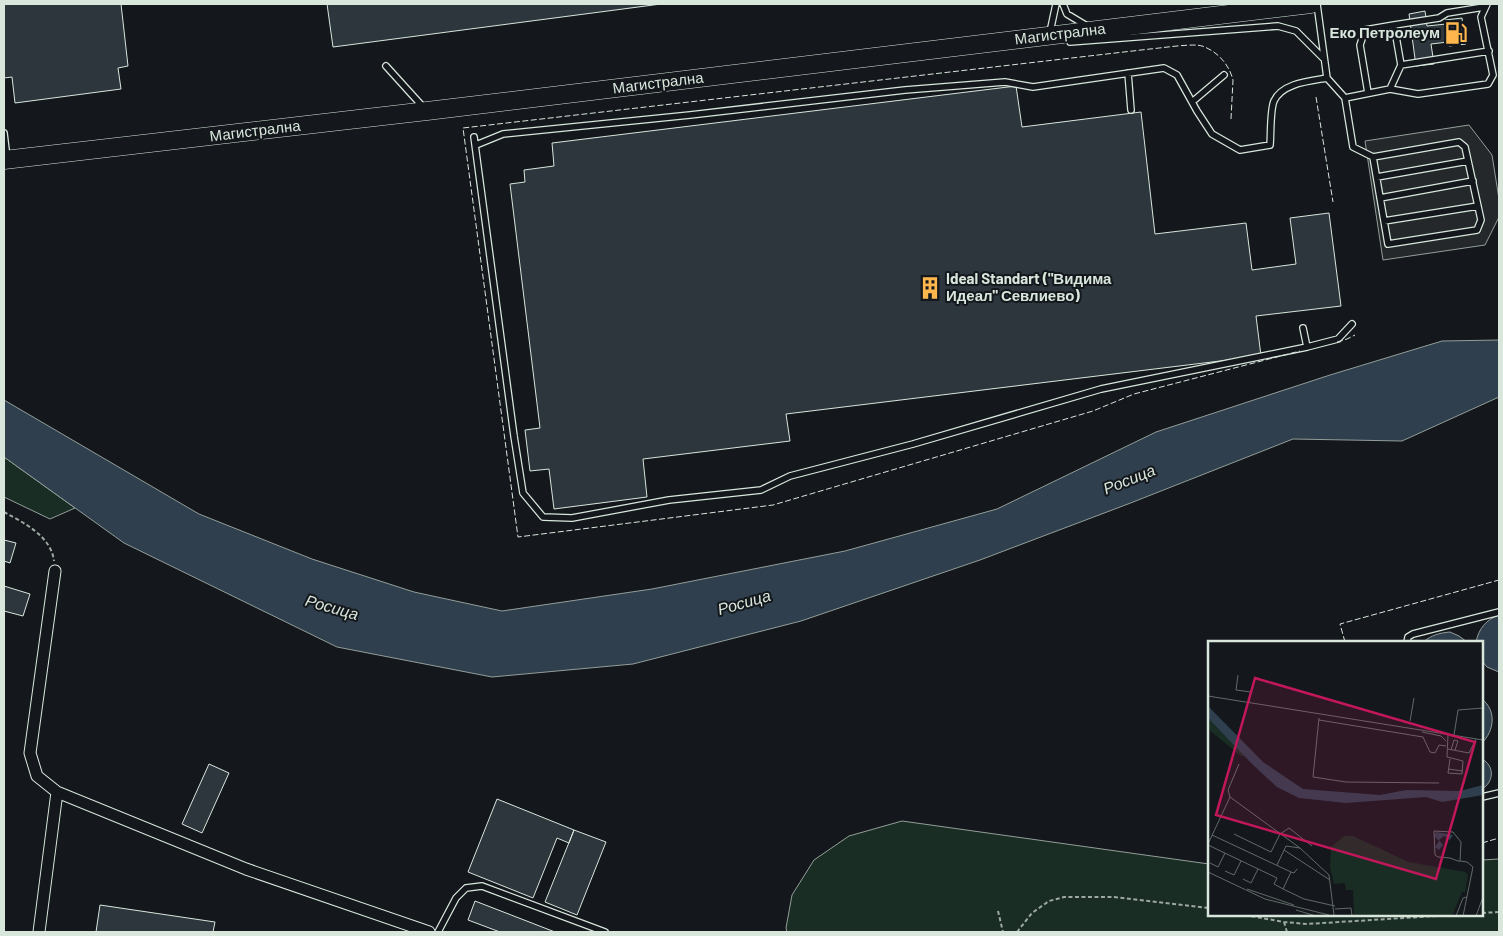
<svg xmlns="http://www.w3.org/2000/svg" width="1503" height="936" viewBox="0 0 1503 936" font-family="Barlow,sans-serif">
	<rect width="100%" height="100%" fill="#14181c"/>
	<path fill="#1a2d24" stroke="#939e99" d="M4 457 75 508 50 519 4 497Z
		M902 821 1209 864V915H1482V860L1499 859V932H787L786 928 792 895 814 860 849 836Z"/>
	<path fill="#24282b" stroke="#939e99" d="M1469 125 1492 155 1499 199V217L1485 245 1383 260 1365 141Z"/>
	<path fill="#2f3f4d" stroke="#939e99" d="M1499 340V397L1402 441 1293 439 1128 504 980 560 801 621 633 664 492 677 337 647 124 543 4 457V400L199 514 312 559 414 592 502 611 652 589 845 551 997 509 1156 432 1330 375 1442 341Z
		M1499 615V672L1487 667 1482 661V642H1476C1479 628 1486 620 1499 615Z
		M1450 632 1459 636 1467 642H1423C1432 635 1439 633 1450 632Z
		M1482 699C1497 711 1494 731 1482 743Z
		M1482 759C1495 766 1494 782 1482 789Z"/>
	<path fill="#2c363c" stroke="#d8e6dc" d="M4 4H121L128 66 118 68 121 89 15 103 12 77 4 78Z
		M327 4H661L333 47Z
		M1425 11 1427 26 1446 24 1448 42 1431 44 1434 64 1416 66 1409 14Z
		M1462 18 1466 44 1449 46 1445 20Z
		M1016 86 1022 127 1141 112 1155 234 1246 223 1252 270 1296 264 1290 218 1329 213 1341 306 1256 316 1261 356 786 414 790 441 643 459 647 497 554 509 549 469 530 471 525 430 540 428 510 184 525 182 524 170 554 166 552 143Z
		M4 540 16 543 10 563 4 561Z
		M4 586 30 594 23 616 4 611Z
		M209 764 229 773 202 833 182 824Z
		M497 799 574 830 569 843 557 838 533 898 468 872Z
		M574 830 606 842 577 915 545 902Z
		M475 901 555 932H500L468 920Z
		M100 905 215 922 213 932H96Z"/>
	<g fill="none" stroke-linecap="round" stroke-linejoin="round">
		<defs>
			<path id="lane" d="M1063 4 1067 14 1087 26
				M1317 4 1327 78 1345 98 1353 147 1373 157 1459 142 1465 147 1481 220 1477 230 1388 244 1373 157
				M1394 25 1439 18 1447 13 1484 7
				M1050 32 1056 4
				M1070 42 1278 26 1296 31 1323 58
				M1401 65 1489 51
				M386 66 424 108
				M1128 73 1131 110
				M1368 93 1360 45 1365 30 1394 25 1401 65 1390 89
				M1345 98 1390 89 1418 94 1488 84 1493 75 1481 17 1487 4
				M1192 102 1224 75
				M4 133 7 158
				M474 137 514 436 523 493 543 517 572 518 669 500 761 490 790 476 913 444 1101 389 1307 347 1338 339 1352 324
				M476 145 503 134 690 115 905 90 1005 82 1033 87 1164 68 1177 75 1197 111 1212 134 1240 150 1270 145C1271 135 1270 110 1274 101 1282 83 1310 81 1327 78
				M1377 177 1468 161
				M1380 198 1473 181
				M1384 221 1478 206
				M1303 328 1307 347
				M1407 642 1408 637 1413 634 1499 612
				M1482 797 1499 793
				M438 932 456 898 466 888 482 886 605 932"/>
			<path id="street" d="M57 792 246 869 429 932
				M39 932 57 792 37 776 30 753 55 571"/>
			<path id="primary" d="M4 160 427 111 1311 4"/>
		</defs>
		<use href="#lane" stroke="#d8e6dc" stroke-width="8"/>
		<use href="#street" stroke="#d8e6dc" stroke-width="13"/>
		<use href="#primary" stroke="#d8e6dc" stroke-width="19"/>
		<path stroke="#9da8a2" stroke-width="2" stroke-dasharray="4 2.5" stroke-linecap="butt" d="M4 512C24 523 51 536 54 561
			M998 911 1003 932
			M1482 913 1499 912
			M1245 915 1284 922 1307 924 1452 915
			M1284 922 1287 932
			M1017 932 1032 913 1049 901 1064 897H1114L1209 908"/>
		<use href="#lane" stroke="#14181c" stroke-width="5.5"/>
		<use href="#street" stroke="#14181c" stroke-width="11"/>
		<use href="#primary" stroke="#14181c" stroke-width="18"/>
		<path stroke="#d8e6dc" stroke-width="1" stroke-dasharray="6 2.5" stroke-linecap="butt" d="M1316 97 1333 202
			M1231 119 1233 80C1229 64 1217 51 1202 46 1193 43 1162 48 1150 49L463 128 518 537 773 505 1093 411 1134 394 1300 351
			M1337 342 1347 339 1355 335
			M1345 642 1340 624 1499 580
			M1482 843 1499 838"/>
	</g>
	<defs>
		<symbol id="fuel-bare" viewBox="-9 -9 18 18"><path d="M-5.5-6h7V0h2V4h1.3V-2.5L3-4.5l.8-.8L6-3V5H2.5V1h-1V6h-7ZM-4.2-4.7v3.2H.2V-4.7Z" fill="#ffb74d" stroke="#14181c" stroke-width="2.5" paint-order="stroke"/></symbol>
		<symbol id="building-bare" viewBox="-9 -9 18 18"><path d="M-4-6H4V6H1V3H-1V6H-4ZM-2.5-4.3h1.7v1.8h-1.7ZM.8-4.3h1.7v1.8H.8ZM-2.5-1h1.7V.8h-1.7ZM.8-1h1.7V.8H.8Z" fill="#ffb74d" stroke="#14181c" stroke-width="2.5" paint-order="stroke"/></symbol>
	</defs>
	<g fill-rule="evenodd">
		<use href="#fuel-bare" x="1440" y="17" width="32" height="32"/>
		<use href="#building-bare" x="914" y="272" width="32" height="32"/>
	</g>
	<g text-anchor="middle" stroke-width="4" stroke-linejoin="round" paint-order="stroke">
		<g font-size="15" font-weight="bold" fill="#d8e6dc" stroke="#14181c" text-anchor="end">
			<text x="1440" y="38">Еко Петролеум</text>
			<text x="946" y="284" text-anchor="start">Ideal Standart ("Видима<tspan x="946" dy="17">Идеал" Севлиево)</tspan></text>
		</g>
		<g font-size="15" fill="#d8e6dc" stroke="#14181c">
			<text transform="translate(1060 34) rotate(-7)" y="5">Магистрална</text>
			<text transform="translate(658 83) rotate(-7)" y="5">Магистрална</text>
			<text transform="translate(255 131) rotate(-7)" y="5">Магистрална</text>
		</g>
		<g font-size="16" font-style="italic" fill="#d8e6dc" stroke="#14181c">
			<text transform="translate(1129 479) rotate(-22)" y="6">Росица</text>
			<text transform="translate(744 602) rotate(-16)" y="6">Росица</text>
			<text transform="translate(332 607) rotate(16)" y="6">Росица</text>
		</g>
	</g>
	<g transform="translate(1208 641)">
		<rect width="275" height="275" fill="#14181c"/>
		<path d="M0 77 27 103 37 115H33L0 88ZM136 195H145L201 221 257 231 260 234 257 251H254L244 275H146L145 249H138L137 242 126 243 122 226 123 206Z" fill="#1a2d24"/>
		<path d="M0 65 55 121 95 148 172 154 198 149 252 150 275 144V154L234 161 218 156 138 162 91 157 69 146 43 122 0 77ZM228 191 245 194 242 199 236 195 231 199 235 204 231 209 227 206 231 200 226 195Z" fill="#2f3f4d"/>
		<path fill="none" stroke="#626a69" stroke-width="1" d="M30 34 28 49 43 51 41 61M0 55 275 99M111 77 105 136 138 141 231 142M111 79 215 96 222 111 227 112 231 104 238 105M202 80 206 57M214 91 233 95 238 100M240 93 239 116 255 120 254 133 240 132 242 118M246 94 250 69 275 67M240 108 261 112 268 98M243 109 246 99 250 100 247 109M240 128 255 130M22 156 92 207 121 234 126 274M26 193 63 211 72 193 81 187 104 205M4 194 83 231 86 232 89 228M0 203 22 156 20 149 31 123M0 204 69 237 66 243 75 248 96 258 127 265M76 209 122 239M252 220 253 201 245 191 226 190 227 214 230 216 242 217 250 220H252L259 221 265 226 255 275M2 222 10 226 17 212M69 224 78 205 92 207M17 230 26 234 33 220M0 231 57 258 121 274M35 238 43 242 50 228M39 248 86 264M75 248 83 231M127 268 143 267 144 275M88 269 108 275M248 275 255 257 259 256M268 275 275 256"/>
		<path fill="#c2185b" fill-opacity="0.15" stroke="#c2185b" stroke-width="2.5" d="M47 37 267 101 228 238 8 174Z"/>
		<rect width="275" height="275" fill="none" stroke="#d8e6dc" stroke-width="2.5"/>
	</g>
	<rect width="1503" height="936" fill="none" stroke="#d8e6dc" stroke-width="10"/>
</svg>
